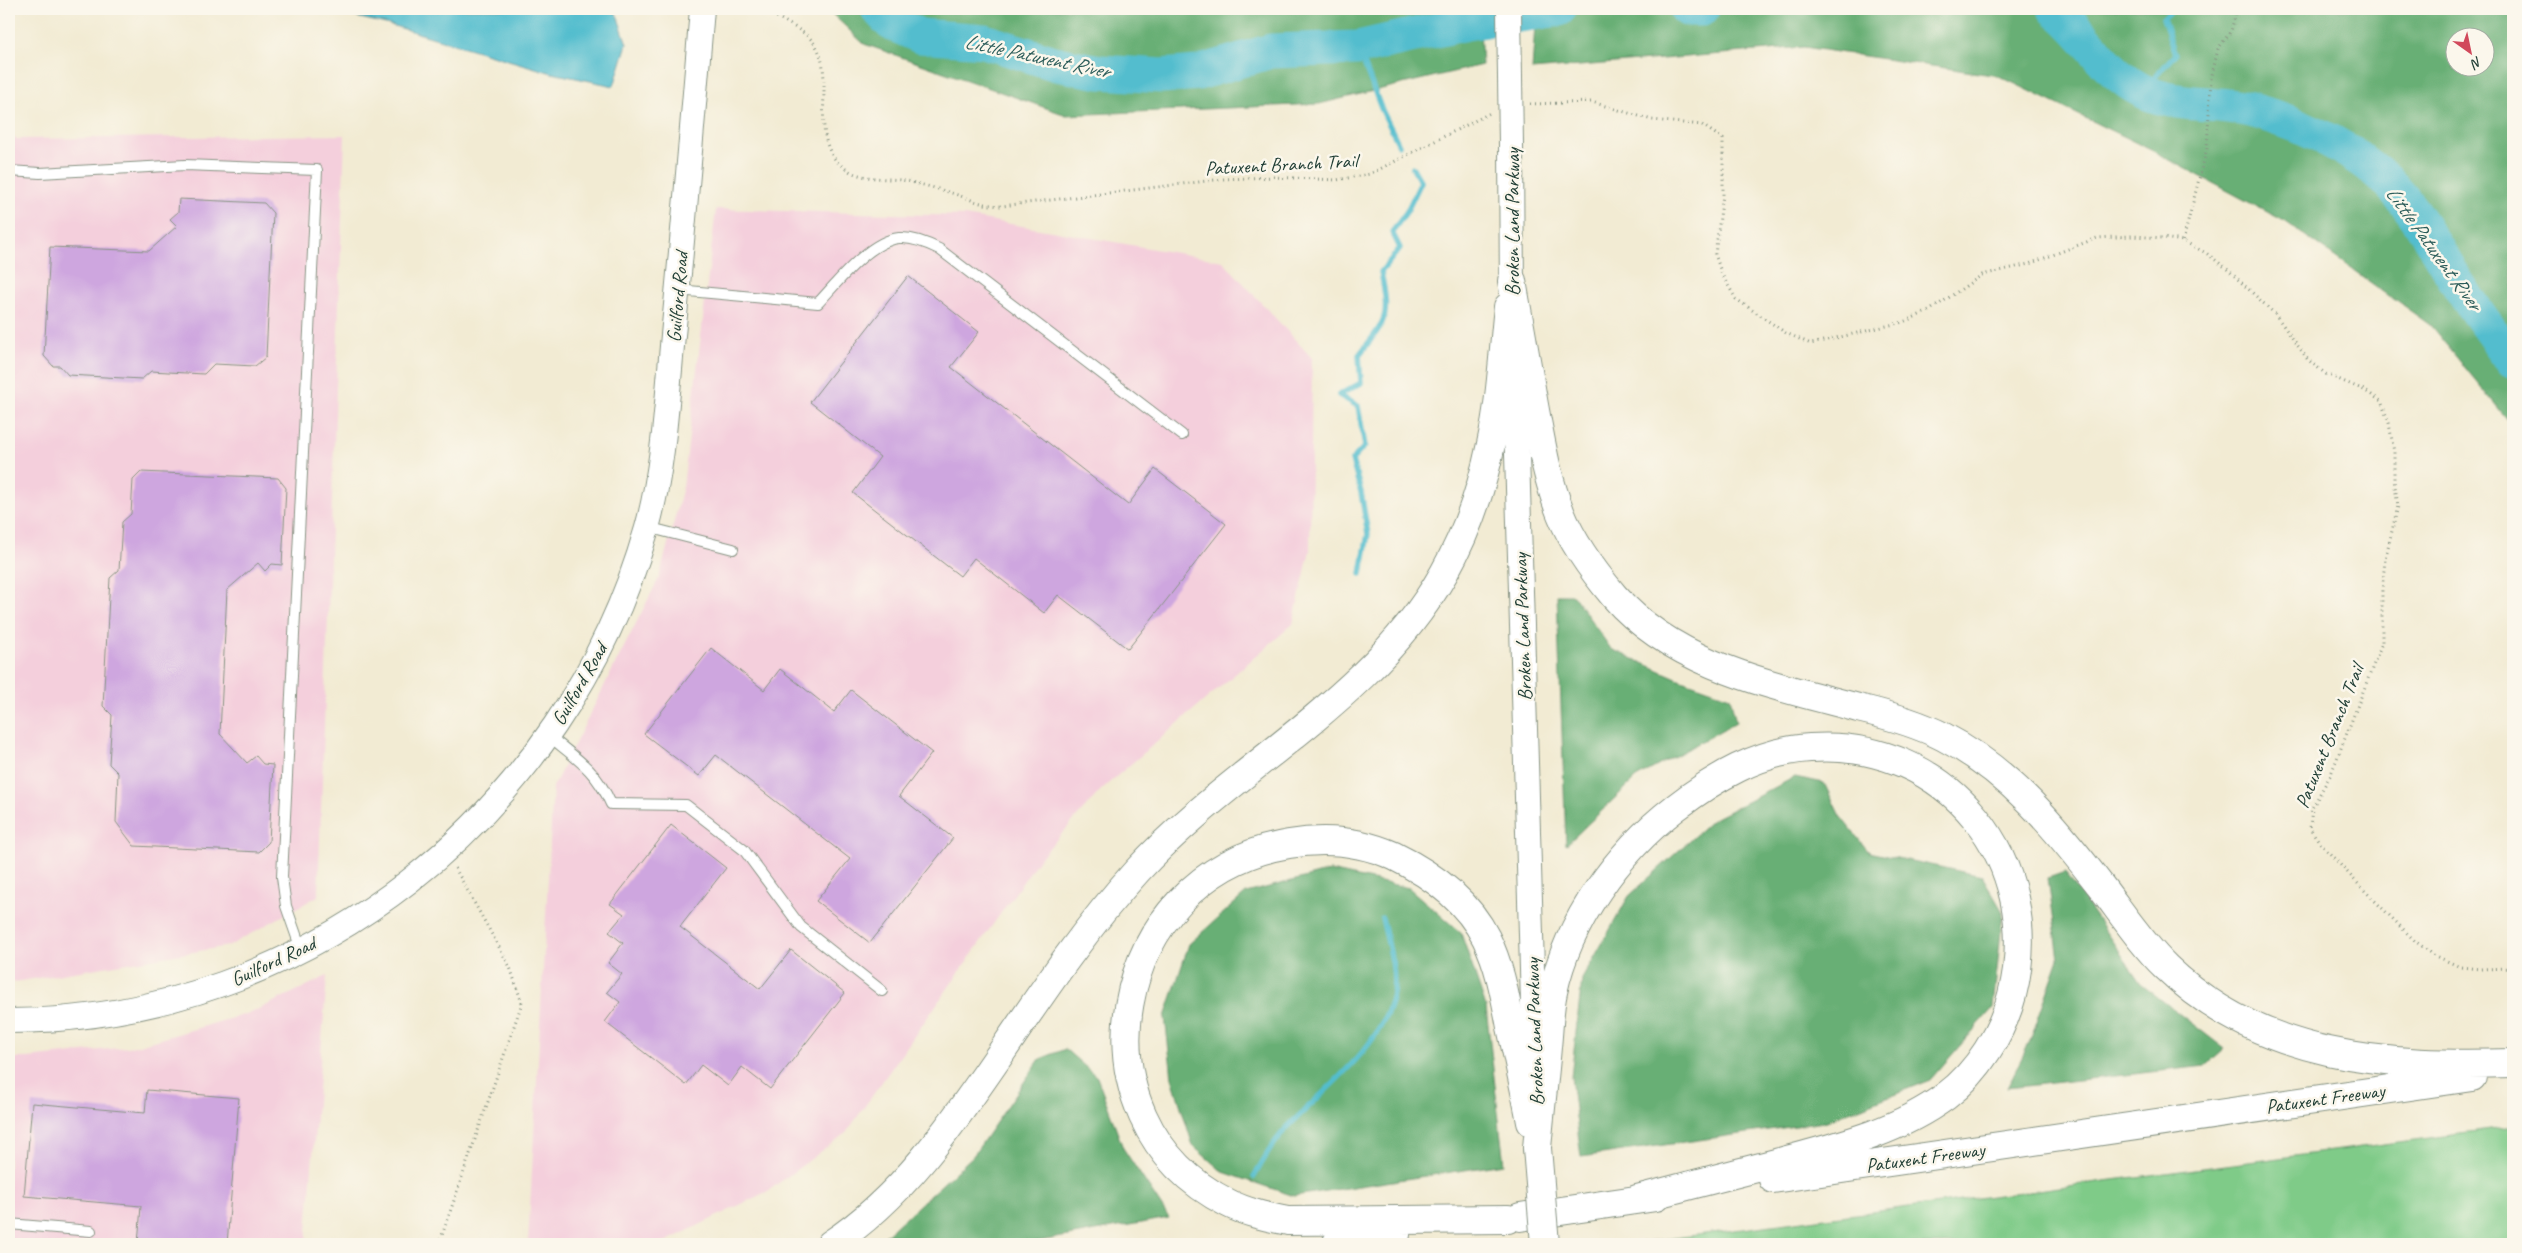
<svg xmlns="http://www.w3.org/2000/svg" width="2522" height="1253" viewBox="0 0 2522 1253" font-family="Caveat,sans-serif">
	<rect width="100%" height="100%" fill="#fbf7ec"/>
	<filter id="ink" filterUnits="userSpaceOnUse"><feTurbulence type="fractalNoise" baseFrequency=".02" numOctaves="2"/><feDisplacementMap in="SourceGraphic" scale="10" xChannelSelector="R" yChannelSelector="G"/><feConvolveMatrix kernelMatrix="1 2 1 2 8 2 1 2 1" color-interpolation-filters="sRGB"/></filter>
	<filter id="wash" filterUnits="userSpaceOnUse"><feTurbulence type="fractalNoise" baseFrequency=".0096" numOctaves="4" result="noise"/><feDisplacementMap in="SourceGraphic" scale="20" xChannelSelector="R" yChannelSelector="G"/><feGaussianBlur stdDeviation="1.12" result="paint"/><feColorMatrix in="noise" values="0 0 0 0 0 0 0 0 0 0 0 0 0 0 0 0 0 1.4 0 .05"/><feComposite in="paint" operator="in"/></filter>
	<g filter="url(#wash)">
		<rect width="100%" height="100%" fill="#f2ebd3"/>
		<path fill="#f4cfdc" d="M9 135 17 139 345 135 318 896 229 946 9 983Z
			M716 209 965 216 1223 261 1312 358 1310 550 1293 624 1102 789 1039 859 846 1133 768 1191 667 1241 655 1244H528L553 787 659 578 683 487Z
			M327 976 306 1244H9V1058H28L136 1046 253 1012Z"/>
		<path fill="#7fcb88" stroke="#4f845e" d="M2513 1127V1244H1629Z"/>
		<path fill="#67af74" stroke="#437654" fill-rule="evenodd" d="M827 9H1479L1482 65 1319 104 1066 115 864 44Z
			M1536 9H2513V426L2430 325 2286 222 2151 150 1999 76 1804 47 1532 70ZM2454 38H2484V68H2454Z
			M1557 595H1573L1611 649 1679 679 1730 697 1736 722 1636 778 1566 845Z
			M1795 777 1824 783 1840 816 1869 852 1982 876 2003 912 1993 1008 1930 1080 1824 1122 1581 1157 1571 1077 1582 979 1629 896 1712 820Z
			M1330 871 1409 888 1461 933 1486 1007 1504 1164 1294 1196 1223 1172 1193 1146 1172 1078 1165 1017 1189 944 1246 893Z
			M2065 872 2142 985 2225 1049 2206 1066 2007 1088 2030 1041 2059 959 2048 878Z
			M1065 1049 1097 1077 1123 1148 1169 1218 1023 1244H884L883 1238 973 1156 1040 1059Z"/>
		<path fill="#52bdce" stroke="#387d81" d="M337 9H611L617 15 627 44 614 86 552 73 394 26 344 14Z"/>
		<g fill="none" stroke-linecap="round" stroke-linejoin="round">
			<path stroke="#52bdce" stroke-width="5.5" d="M1358 48 1381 108 1399 145
				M2143 91 2175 54 2163 18 2174 9
				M1361 574 1368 534 1361 492 1352 460 1365 446 1358 406 1339 395 1361 383 1359 355C1387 319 1390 319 1381 272L1400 248 1392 232 1407 211 1421 182 1413 168
				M1254 1177C1263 1160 1271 1146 1283 1132 1317 1095 1385 1046 1393 993 1397 969 1387 942 1382 918"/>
			<path stroke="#52bdce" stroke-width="35" d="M878 9 891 23 920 36 984 41 1057 64 1100 72 1162 76 1198 73 1271 51 1358 48 1467 23 1559 9
				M1687 9H1702
				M2055 9C2087 33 2105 73 2143 91 2176 107 2216 101 2251 110 2294 121 2341 143 2376 171 2413 202 2435 248 2460 287 2477 313 2495 337 2513 361"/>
		</g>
		<g id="blocks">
			<path fill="#cea6df" d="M179 199 264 203 273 213 266 357 255 366 214 364 204 374 151 371 142 379 68 375 60 366H53L44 356 50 247 149 251 177 226 170 219 178 212Z
				M908 276 979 332 951 367 1128 505 1155 469 1226 524 1128 649 1058 595 1044 613 974 558 960 576 853 493 880 457 810 402Z
				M141 472 278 478 286 488 282 565 272 564 265 571 258 563 227 590 220 734 247 763 256 756 263 764 273 765 269 842 259 852 134 846 116 822 118 773 109 764 112 715 103 706 110 578 119 570 122 522 131 514 133 480Z
				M711 648 764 690 780 669 834 712 851 690 932 753 899 796 953 838 870 943 816 901 850 859 716 755 699 776 644 734Z
				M671 825 726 868 680 927 760 989 791 950 845 993 770 1089 742 1067 728 1086 701 1065 686 1085 605 1022 620 1002 607 992 622 974 608 963 623 943 609 932 624 914 610 904Z
				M147 1090 239 1098 227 1244H138L141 1206 24 1196 32 1103 145 1113Z"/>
		</g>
	</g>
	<g filter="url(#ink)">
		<use href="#blocks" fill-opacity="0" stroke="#889484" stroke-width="1"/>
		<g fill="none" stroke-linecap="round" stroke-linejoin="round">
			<defs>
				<path id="service" d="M9 171 40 173 185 165 317 170 282 877 286 906 301 949
					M678 290 818 303C837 283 869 241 899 238 913 237 927 243 939 249L1182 435
					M647 527 733 549
					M549 736C577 759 596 770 611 804L686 805 744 850 801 927 882 991
					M9 1224 91 1231"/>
				<path id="tertiary" d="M1511 145 1512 300
					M1514 351 1535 1072
					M9 1021C307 1020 566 813 647 528 664 466 667 399 673 335 684 227 693 118 702 9"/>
				<path id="motorway" d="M1512 281C1519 322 1527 364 1534 405 1541 442 1547 479 1561 514 1573 544 1593 571 1614 596 1675 666 1773 685 1858 708 1888 715 1917 723 1944 737 2010 771 2056 828 2100 885 2121 912 2141 943 2166 967 2261 1059 2388 1067 2513 1063
					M1537 1148C1540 1115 1544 1081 1547 1047 1549 1029 1549 1010 1553 992 1568 921 1618 852 1675 808 1714 778 1759 751 1810 748 1948 738 2046 862 2012 995 2002 1033 1978 1072 1946 1096 1896 1133 1835 1147 1776 1163 1730 1175 1683 1187 1637 1199
					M1773 1179 2472 1077
					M1520 1217 1656 1197
					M1508 1219 1288 1221C1268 1217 1247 1213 1228 1203 1064 1120 1109 874 1289 844 1324 838 1361 841 1394 856 1431 874 1467 900 1486 938 1500 966 1505 996 1511 1027 1518 1058 1525 1090 1531 1122
					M831 1244C903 1197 953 1123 1001 1053 1043 991 1086 927 1137 871 1233 766 1373 700 1444 573 1466 534 1482 488 1491 444 1501 400 1503 352 1508 307
					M1336 1244 1396 1235"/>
			</defs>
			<use href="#service" stroke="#889484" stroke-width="12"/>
			<use href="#tertiary" stroke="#889484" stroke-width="26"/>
			<use href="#motorway" stroke="#889484" stroke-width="30"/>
			<path stroke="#889484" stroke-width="3" stroke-dasharray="1 4" stroke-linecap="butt" d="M764 9C778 19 805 30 814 43 840 79 801 146 851 172 869 181 893 177 911 182 923 185 936 188 948 192 970 198 977 205 1002 206L1223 179 1275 177 1336 180 1370 174 1490 113
				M9 10 12 9
				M1530 104 1592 102 1652 120 1702 125 1723 139V195L1715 254 1722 275 1736 299 1786 333 1811 344 1903 322 1929 311 1982 275 2029 264 2097 238 2132 236 2163 238 2183 241 2206 253 2226 268 2275 314 2308 360 2326 374 2364 390 2381 401 2389 423 2394 452V480L2398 506 2385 560 2382 591V643L2331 774 2312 808 2310 828 2320 843 2361 887 2415 941 2434 955 2460 967 2480 969 2513 968
				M2183 241 2207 148 2211 79 2218 49 2231 31 2237 9
				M439 1244 522 1003 510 967 455 868"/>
			<use href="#service" stroke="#fff" stroke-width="10"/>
			<use href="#tertiary" stroke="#fff" stroke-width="24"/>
			<use href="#motorway" stroke="#fff" stroke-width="28"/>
			<defs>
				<path id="tertiary-bridge" d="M1509 9 1511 145"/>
				<path id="primary-bridge" d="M1537 1148 1545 1244"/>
			</defs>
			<use href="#tertiary-bridge" stroke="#889484" stroke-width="26" stroke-linecap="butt"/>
			<use href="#primary-bridge" stroke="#889484" stroke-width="30" stroke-linecap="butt"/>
			<use href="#tertiary-bridge" stroke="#fff" stroke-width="24"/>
			<use href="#primary-bridge" stroke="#fff" stroke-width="28"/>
		</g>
	</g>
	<g text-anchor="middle" stroke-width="5" stroke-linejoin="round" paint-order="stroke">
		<g font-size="20" fill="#1f3d34" stroke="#fbf7ec">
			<text transform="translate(1281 164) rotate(-3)" y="7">Patuxent Branch Trail</text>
			<text transform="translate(1512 222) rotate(-90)" y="7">Broken Land Parkway</text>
			<text transform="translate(677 297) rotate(-85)" y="7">Guilford Road</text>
			<text transform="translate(1522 627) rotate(-92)" y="7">Broken Land Parkway</text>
			<text transform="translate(579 684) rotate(-60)" y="7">Guilford Road</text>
			<text transform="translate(2329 736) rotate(-68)" y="7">Patuxent Branch Trail</text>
			<text transform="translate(273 961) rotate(-25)" y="7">Guilford Road</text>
			<text transform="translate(1534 1032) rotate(-92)" y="7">Broken Land Parkway</text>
			<text transform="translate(2325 1098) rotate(-8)" y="7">Patuxent Freeway</text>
			<text transform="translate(1925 1157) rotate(-8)" y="7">Patuxent Freeway</text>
		</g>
		<g font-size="21" font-style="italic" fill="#2c5d5a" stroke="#fbf7ec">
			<text transform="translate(1037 56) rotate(12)" y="7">Little Patuxent River</text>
			<text transform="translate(2434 248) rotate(54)" y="7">Little Patuxent River</text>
		</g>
	</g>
	<rect width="2522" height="1253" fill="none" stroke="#fbf7ec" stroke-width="30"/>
	<g transform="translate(2470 52) rotate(147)"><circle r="24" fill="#fbf7ec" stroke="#a3ada2"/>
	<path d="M0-4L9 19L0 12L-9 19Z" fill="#d1495b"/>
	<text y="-8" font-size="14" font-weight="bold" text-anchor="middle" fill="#1f3d34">N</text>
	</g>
</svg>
